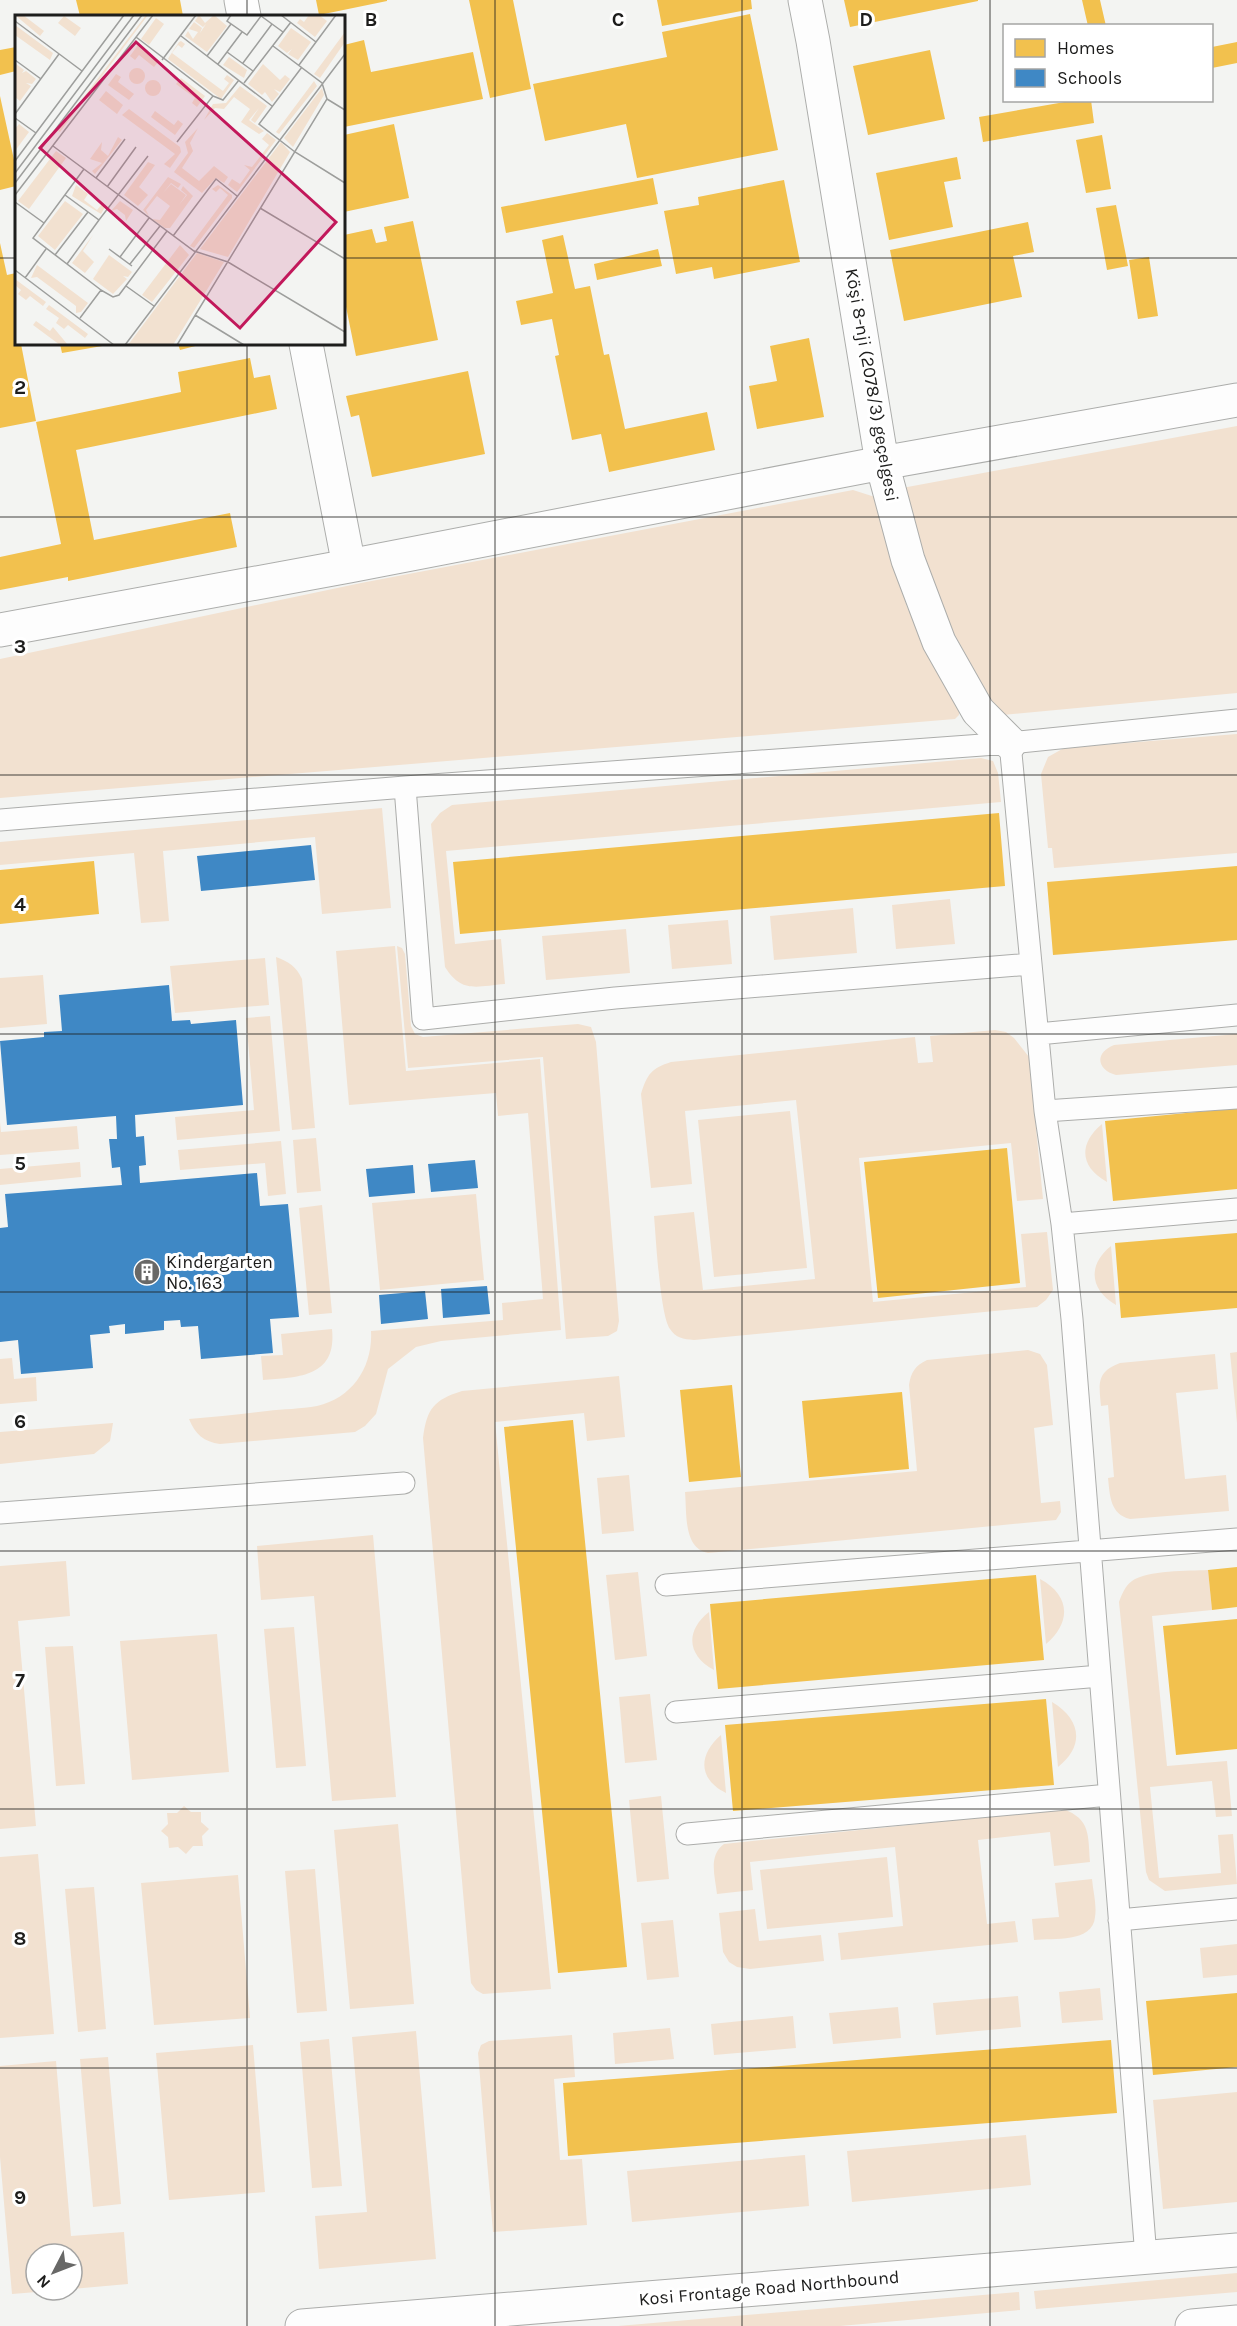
<svg xmlns="http://www.w3.org/2000/svg" width="1237" height="2326" viewBox="0 0 1237 2326" font-family="Karla,sans-serif">
	<rect width="100%" height="100%" fill="#f3f4f2"/>
	<path fill="#f2e1d0" d="M1237 426V693L1003 715 997 710 952 630 920 546 902 488Z
		M853 490 875 497 907 607 959 711V715L955 719 0 798V659L361 583Z
		M1237 734V853L1054 868 1052 848H1048L1041 774 1048 757 1064 748Z
		M981 758 993 761 998 773 1001 802 446 851 455 944 501 939 505 984C477 986 462 994 445 967L431 824 440 813 452 805Z
		M382 808 391 908 322 914 315 837 163 851 169 921 141 923 134 853 0 865V842Z
		M950 899 955 944 896 949 892 905Z
		M853 908 857 953 774 960 770 916Z
		M728 920 732 964 672 969 668 925Z
		M626 929 630 973 546 980 542 936Z
		M395 946 406 1071 540 1059 561 1330 441 1341 416 1347 388 1369 376 1414 365 1426 355 1432 220 1444C204 1442 195 1434 189 1419 215 1417 241 1414 267 1411 283 1409 301 1409 317 1406 353 1398 373 1366 371 1331L503 1320 502 1303 543 1299 528 1113 498 1116 496 1093 349 1105 336 951Z
		M397 946 402 948 405 954 411 1026 415 1034 423 1037 578 1024 591 1027 596 1042 619 1321 617 1331 608 1336 566 1339 543 1057 408 1068Z
		M276 957C289 962 296 966 302 979L315 1128 292 1130Z
		M265 958 269 1005 175 1013 170 966Z
		M43 975 47 1024 0 1028V978Z
		M270 1016 280 1131 177 1140 175 1117 254 1110 246 1018Z
		M995 1030 1006 1032 1014 1038 1029 1057 1043 1199 1017 1201 1011 1143 859 1158 873 1302 1026 1287 1021 1234 1047 1232 1053 1290 1046 1300 1037 1307 694 1340C683 1339 676 1338 670 1329 660 1315 656 1237 654 1216L694 1212 703 1290 815 1279 796 1100 685 1111 692 1184 651 1188 641 1094C647 1074 652 1068 671 1062L915 1037 918 1063 933 1062 930 1036Z
		M1237 1034V1065L1116 1075C1097 1070 1094 1053 1114 1045Z
		M790 1111 807 1268 714 1277 698 1120Z
		M0 1122 1 1132 77 1126 79 1149 0 1155Z
		M1102 1124 1107 1182C1080 1167 1078 1144 1102 1124Z
		M316 1138 321 1191 297 1193 293 1140Z
		M281 1141 286 1194 268 1196 265 1163 180 1170 178 1150Z
		M80 1162 81 1177 0 1185V1169Z
		M476 1194 484 1280 380 1290 372 1203Z
		M322 1205 332 1313 309 1315 299 1208Z
		M1111 1246 1116 1305C1090 1290 1087 1265 1111 1246Z
		M332 1329C337 1377 299 1377 263 1380L261 1356 283 1355 281 1334Z
		M1028 1350 1040 1354 1047 1365 1053 1425 1034 1428 1041 1503 1060 1501 1061 1512 1056 1520 708 1553C683 1548 687 1513 685 1492L917 1471 909 1385C911 1372 915 1366 927 1360Z
		M1237 1352V1423L1230 1353Z
		M1215 1354 1218 1389 1176 1393 1185 1479 1226 1475 1229 1511 1130 1519C1110 1514 1110 1496 1108 1478L1114 1477 1108 1405 1101 1406C1099 1384 1096 1372 1120 1363Z
		M12 1358 14 1379 36 1377 37 1401 0 1404V1359Z
		M619 1376 625 1437 587 1441 584 1413 495 1422 551 1989 483 1994 476 1990 471 1983 423 1438C427 1408 434 1400 462 1391Z
		M113 1423 110 1441 94 1454 0 1464V1432Z
		M629 1475 634 1531 602 1534 597 1478Z
		M373 1535 396 1797 332 1801 314 1596 261 1600 257 1546Z
		M66 1561 70 1616 18 1621 36 1826 0 1829V1566Z
		M1208 1570 1212 1610 1152 1616 1167 1766 1227 1761 1232 1816 1216 1817 1212 1781 1150 1787 1159 1878 1221 1873 1218 1835 1233 1834 1237 1884 1165 1891 1149 1880 1146 1872 1119 1602C1122 1594 1125 1586 1132 1581 1147 1570 1189 1571 1208 1570Z
		M638 1572 647 1656 615 1660 606 1575Z
		M1040 1579C1070 1595 1072 1622 1046 1644Z
		M709 1612 714 1670C687 1655 685 1631 709 1612Z
		M294 1627 306 1766 276 1768 264 1629Z
		M217 1634 229 1772 132 1780 120 1641Z
		M73 1646 85 1784 56 1786 45 1647Z
		M650 1694 657 1760 625 1763 619 1697Z
		M1052 1702C1081 1719 1085 1746 1058 1767Z
		M721 1735 726 1793C698 1779 698 1755 721 1735Z
		M661 1796 669 1879 637 1882 629 1800Z
		M184 1806 191 1812H201V1822L209 1829 202 1836 203 1846H193L186 1854 178 1847 169 1848 168 1837 161 1831 168 1824 167 1813H177Z
		M1063 1809C1091 1819 1088 1836 1090 1862L1054 1866 1050 1832 978 1840 987 1924 1015 1921 1018 1942 841 1960 838 1933 903 1926 895 1847 750 1862 753 1890 717 1894C715 1876 708 1856 724 1844Z
		M398 1824 414 2004 350 2009 334 1830Z
		M38 1854 54 2034 0 2038V1857Z
		M887 1857 893 1917 767 1929 760 1870Z
		M315 1869 327 2011 297 2013 285 1871Z
		M238 1875 250 2018 154 2025 141 1883Z
		M1092 1879C1093 1891 1097 1905 1095 1917 1093 1943 1053 1938 1034 1940L1032 1919 1059 1917 1055 1883Z
		M94 1887 106 2029 78 2032 65 1889Z
		M755 1909 759 1941 821 1935 824 1961 750 1969 737 1967 729 1962 723 1952 719 1913Z
		M673 1920 679 1977 647 1980 641 1923Z
		M1237 1944V1975L1203 1978 1200 1948Z
		M1100 1988 1103 2020 1062 2023 1059 1992Z
		M1018 1996 1021 2027 936 2035 933 2003Z
		M898 2007 901 2038 833 2044 829 2013Z
		M793 2016 796 2048 714 2055 711 2024Z
		M670 2028 674 2059 615 2064 613 2033Z
		M416 2031 436 2259 319 2269 315 2216 367 2212 352 2037Z
		M572 2035 575 2077 554 2079 560 2160 582 2159 587 2225 493 2232 478 2053 481 2045 489 2041Z
		M329 2039 342 2186 312 2188 300 2042Z
		M253 2045 265 2192 169 2200 156 2053Z
		M108 2057 121 2204 93 2207 80 2059Z
		M56 2061 71 2236 124 2232 128 2284 72 2289V2254H36V2290H61L12 2294 0 2157V2066Z
		M1237 2092V2202L1163 2209 1153 2100Z
		M1026 2135 1031 2185 852 2202 847 2151Z
		M805 2155 809 2206 632 2222 627 2171Z
		M1237 2273V2292L1036 2309 1034 2291Z
		M1019 2292 1020 2310 840 2326H618Z"/>
	<path fill="#f2c14e" d="M76 0H180L183 16H80Z
		M316 0H387V1L319 15Z
		M469 0H513L531 89 490 98Z
		M657 0H751L752 9 662 26Z
		M844 0H978V1L850 27Z
		M1082 0H1100L1106 26H1088Z
		M750 14 778 150 637 178 626 124 545 141 533 84 667 57 662 32Z
		M364 40 371 72 473 52 483 99 344 127V45Z
		M1237 42V63L1212 68V47Z
		M16 47V71L0 75V50Z
		M930 50 945 119 868 135 853 66Z
		M0 96 16 169V186L0 190Z
		M1076 100H1091L1094 123 983 142 979 117Z
		M394 124 409 198 344 212V135Z
		M1102 135 1111 189 1086 193 1076 140Z
		M957 157 961 179 944 182 953 227 889 240 876 173Z
		M653 178 658 204 506 233 501 207Z
		M784 180 800 262 714 279 712 267 676 274 664 211 699 205 698 197Z
		M1116 205 1128 266 1107 270 1096 208Z
		M413 221 438 340 356 356 344 297V235L372 229 376 243 387 241 384 227Z
		M1028 222 1034 252 1013 256 1022 297 904 321 890 250Z
		M563 235 575 289 590 286 604 355 609 354 625 429 707 412 715 450 609 472 601 434 572 440 555 356 559 355 552 319 521 325 516 301 553 293 542 240Z
		M0 243 7 275 16 273V311H14L16 344H21L36 421 0 428Z
		M658 249 662 266 597 280 594 264Z
		M1149 257 1158 316 1138 319 1129 260Z
		M809 338 824 417 757 429 749 386 777 381 770 346Z
		M60 344H108V345L62 353Z
		M178 344H203L180 350Z
		M250 358 254 378 270 375 277 409 76 450 94 540 230 513 237 547 68 581V577L0 590V557L61 544 36 422 181 392 178 372Z
		M468 371 485 454 372 477 359 415 351 417 346 396Z
		M999 813 1005 886 460 934 453 862Z
		M94 861 99 914 0 924V870Z
		M1237 866V940L1053 955 1047 882Z
		M1237 1108V1189L1113 1201 1105 1121Z
		M1007 1148 1020 1283 878 1298 864 1162Z
		M1237 1233V1308L1121 1318 1115 1243Z
		M732 1385 741 1477 689 1482 680 1390Z
		M902 1392 909 1469 809 1478 802 1401Z
		M573 1420 627 1967 558 1973 504 1427Z
		M1237 1567V1607L1212 1610 1208 1570Z
		M1036 1575 1044 1660 718 1689 710 1604Z
		M1237 1619V1749L1176 1755 1163 1626Z
		M1046 1699 1054 1785 733 1811 725 1725Z
		M1237 1993V2067L1153 2075 1146 2001Z
		M1111 2040 1117 2113 568 2156 563 2083Z"/>
	<path fill="#3f88c5" d="M311 845 315 880 201 891 197 856Z
		M169 985 172 1021 190 1020 191 1024 236 1020 243 1105 135 1115 136 1137 144 1136 146 1165 139 1166 140 1183 257 1173 260 1206 288 1204 299 1317 270 1319 273 1353 201 1359 198 1326 181 1327 180 1320 164 1321V1330L125 1334V1324L109 1326 110 1333 90 1335 93 1368 21 1374 18 1340 0 1342V1228L8 1227 5 1194 122 1185 120 1167 112 1168 109 1139H117L116 1116 7 1125 0 1041 44 1037V1032L62 1031 59 995Z
		M475 1160 478 1188 431 1192 428 1164Z
		M413 1165 415 1193 369 1197 366 1169Z
		M487 1286 490 1314 443 1318 441 1289Z
		M425 1291 428 1319 381 1324 379 1295Z"/>
	<g fill="none" stroke-linecap="round" stroke-linejoin="round">
		<defs>
			<path id="lane" d="M1010 743 1045 1111 1062 1224 1072 1319 1146 2257
				M405 787 423 1019 615 998 1031 964
				M0 820 405 787 1010 743 1237 720
				M1038 1034 1237 1015
				M1045 1111 1237 1098
				M1062 1224 1237 1209
				M0 1513 404 1483
				M666 1585 1237 1539
				M676 1712 1100 1676
				M687 1834 1109 1795
				M1119 1920 1237 1909"/>
			<path id="street" d="M241 0 244 16
				M805 0 813 41 882 463 908 560 939 642 978 711 1010 743
				M306 344 349 566
				M0 630 349 566 882 463 1237 400
				M302 2326 1237 2250"/>
			<path id="primary" d="M1192 2326 1237 2322"/>
		</defs>
		<use href="#lane" stroke="#acadab" stroke-width="23"/>
		<use href="#street" stroke="#acadab" stroke-width="35"/>
		<use href="#primary" stroke="#acadab" stroke-width="35"/>
		<use href="#lane" stroke="#fdfdfd" stroke-width="21"/>
		<use href="#street" stroke="#fdfdfd" stroke-width="33"/>
		<use href="#primary" stroke="#fdfdfd" stroke-width="33"/>
	</g>
	<path fill="none" stroke="#1d1d1c" stroke-width="1.5" stroke-opacity="0.55" d="M247 0V16M495 0V2326M742 0V2326M990 0V2326M0 258H16M344 258H1237M247 344V2326M0 517H1237M0 775H1237M0 1034H1237M0 1292H1237M0 1551H1237M0 1809H1237M0 2068H1237"/>
	<defs>
		<symbol id="building-disc" viewBox="-11 -11 22 22"><circle r="9.5" fill="#686867" stroke="#fff"/><path d="M-4-6H4V6H1V3H-1V6H-4ZM-2.5-4.3h1.7v1.8h-1.7ZM.8-4.3h1.7v1.8H.8ZM-2.5-1h1.7V.8h-1.7ZM.8-1h1.7V.8H.8Z" fill="#fff"/></symbol>
	</defs>
	<g fill-rule="evenodd">
		<use href="#building-disc" x="132" y="1257" width="30" height="30"/>
	</g>
	<g text-anchor="middle" stroke-width="6" stroke-linejoin="round" paint-order="stroke">
		<g font-size="18" fill="#1d1d1c" stroke="#fff">
			<text transform="translate(872 385) rotate(80)" y="6">Köşi 8-nji (2078/3) geçelgesi</text>
			<text transform="translate(769 2288) rotate(-5)" y="6">Kosi Frontage Road Northbound</text>
		</g>
		<g font-size="18" fill="#1d1d1c" stroke="#fff" text-anchor="start">
			<text x="166" y="1268">Kindergarten<tspan x="166" dy="21">No. 163</tspan></text>
		</g>
	</g>
	<g transform="translate(15 15)">
		<rect width="330" height="330" fill="#f3f4f2"/>
		<path d="M0 0H8L29 16 25 21ZM131 0H133L45 117 43 116ZM184 0 190 8 199 0 212 11 192 37 170 21 173 16 178 24 183 17 174 14 179 7 187 13 185 18 191 9 188 12 180 6ZM294 0H304L312 6 300 22 282 8 285 4 289 7ZM49 1 66 13 60 21 43 8ZM141 3 149 9 134 30 126 24ZM0 10 38 38 35 45 0 20ZM276 13 296 27 283 45 273 39 277 34 272 38 263 31ZM330 17V27L305 63 299 59ZM166 26 170 29 167 33 163 30 157 38 208 76 214 68 209 64 212 60 219 65 206 84 153 44 154 42 164 27ZM123 30 144 46 139 52 124 40 120 45 115 41ZM214 42 232 55 229 63 208 50ZM0 48 9 55 7 58 11 56 21 64 17 69 11 68 16 71 5 86 0 82ZM248 49 265 65 270 60 275 64 265 77 259 74 264 79 257 87 250 77 247 80 233 69ZM114 61a8 8 0 1 1 16 0a8 8 0 1 1-16 0ZM101 59 106 62 103 67 119 79 114 85 93 70ZM166 63 190 81 182 92 177 88 180 83 161 69ZM130 73a8 8 0 1 1 16 0a8 8 0 1 1-16 0ZM299 66 302 71 264 119 261 117ZM225 71 252 91 240 108 236 105 244 93 234 105 249 116 244 119 226 107 235 94 219 82 209 94 200 93 189 105 198 89 211 88ZM307 73 309 80 278 132 269 123ZM91 76 108 90 102 99 84 85ZM114 94 165 132 166 137 155 153 149 149 160 139 107 100ZM140 96 159 110 163 105 168 109 160 120 136 102ZM4 109 14 117 0 136V114ZM183 113 175 128 178 136 167 153 184 166 199 151 213 162 209 168 201 163 187 178 159 157 173 138 170 127ZM252 118 261 125 222 177 213 170 217 164 225 169 235 155 229 150 237 152 254 130 247 124ZM103 122 107 125 80 159 77 156 87 148 75 144 87 127 86 135 93 141ZM266 127 275 137 213 242 185 234ZM41 136 51 143 14 194 3 186ZM133 147 140 150 124 172 133 180 123 191 109 180ZM153 162 166 169 163 173 156 168 148 178 156 169 171 180 164 190 172 180 166 175 168 171 178 181 155 213H150L137 204 145 205 155 191 142 181 131 195 134 201 128 195ZM61 170 73 179 69 185 82 195 87 189 90 192 86 199 57 181ZM203 170 217 180V183L179 233 175 231 213 180 205 173 201 177 197 174ZM50 186 68 199 40 235 23 221ZM105 186 118 195 111 206 110 200 102 194 96 196ZM78 220 68 236 79 247 70 258 57 248ZM165 230 174 240 137 287 127 280ZM182 238 209 247 158 330H113ZM94 240 117 257 113 262 108 261 112 264 98 279 78 264ZM22 250 73 288 66 297 61 298V291L22 262 16 263ZM0 264 31 287 28 291 15 281 11 285 3 279 6 275 0 270ZM34 290 73 319 70 323 53 310 49 314 41 308 44 303 31 294ZM21 306 35 316 38 312 53 330H45L18 310Z" fill="#f2e1d0"/>
		<path fill="none" stroke="#9d9e9c" stroke-width="1.5" d="M216 0 212 6 232 20 246 1 268 17M266 0 301 27M0 6 67 56M166 21 257 91M121 22 198 81 162 127M212 37 238 56M192 41 216 9M0 45 26 64M147 45 181 0M228 48 257 9M203 49 227 17M284 50 321 0M287 52 244 109 280 137 330 168M229 68 276 7M198 81 208 85 224 65M312 84 330 95M0 99 44 39M0 103 21 118M38 131 179 236 213 247 330 317M0 146 109 0M69 154 18 223 86 275M0 158 119 0M81 163 110 124M0 168 127 0M92 172 121 132M0 180 138 0M50 180 84 205 133 141M0 187 29 208M245 193 330 244M158 221 201 164 222 181M94 234 117 251M40 240 73 197M105 242 134 203M52 249 84 205M115 249 145 211M0 255 99 330M10 263 31 234M111 271 139 291M180 300 229 330M65 303 86 275 98 282 104 280 152 216M110 330 330 39M162 330 312 84 307 68 258 31"/>
		<path fill="#c2185b" fill-opacity="0.15" stroke="#c2185b" stroke-width="3" d="M121 27 321 207 225 313 25 133Z"/>
		<rect width="330" height="330" fill="none" stroke="#1d1d1c" stroke-width="3"/>
	</g>
	<g font-size="20" text-anchor="middle" font-weight="bold" fill="#1d1d1c" stroke="#fff" stroke-width="6" stroke-linejoin="round" paint-order="stroke">
		<text x="371" y="26">B</text>
		<text x="618" y="26">C</text>
		<text x="866" y="26">D</text>
		<text x="20" y="394">2</text>
		<text x="20" y="653">3</text>
		<text x="20" y="911">4</text>
		<text x="20" y="1170">5</text>
		<text x="20" y="1428">6</text>
		<text x="20" y="1687">7</text>
		<text x="20" y="1945">8</text>
		<text x="20" y="2204">9</text>
	</g>
	<rect x="1003" y="24" width="210" height="78" fill="#ffffff" stroke="#a5a5a4" stroke-width="1.5"/>
	<rect x="1015" y="39" width="30" height="18" fill="#f2c14e" stroke="#a5a5a4" stroke-width="1.5"/>
	<text x="1057" y="54" font-size="18" fill="#1d1d1c">Homes</text>
	<rect x="1015" y="69" width="30" height="18" fill="#3f88c5" stroke="#a5a5a4" stroke-width="1.5"/>
	<text x="1057" y="84" font-size="18" fill="#1d1d1c">Schools</text>
	<g transform="translate(54 2272) rotate(228)"><circle r="28" fill="#ffffff" stroke="#a5a5a4" stroke-width="1.5"/>
	<path d="M0-4.5L10 22L0 15L-10 22Z" fill="#686867"/>
	<text y="-9" font-size="16" font-weight="bold" text-anchor="middle" fill="#1d1d1c">N</text>
	</g>
</svg>
